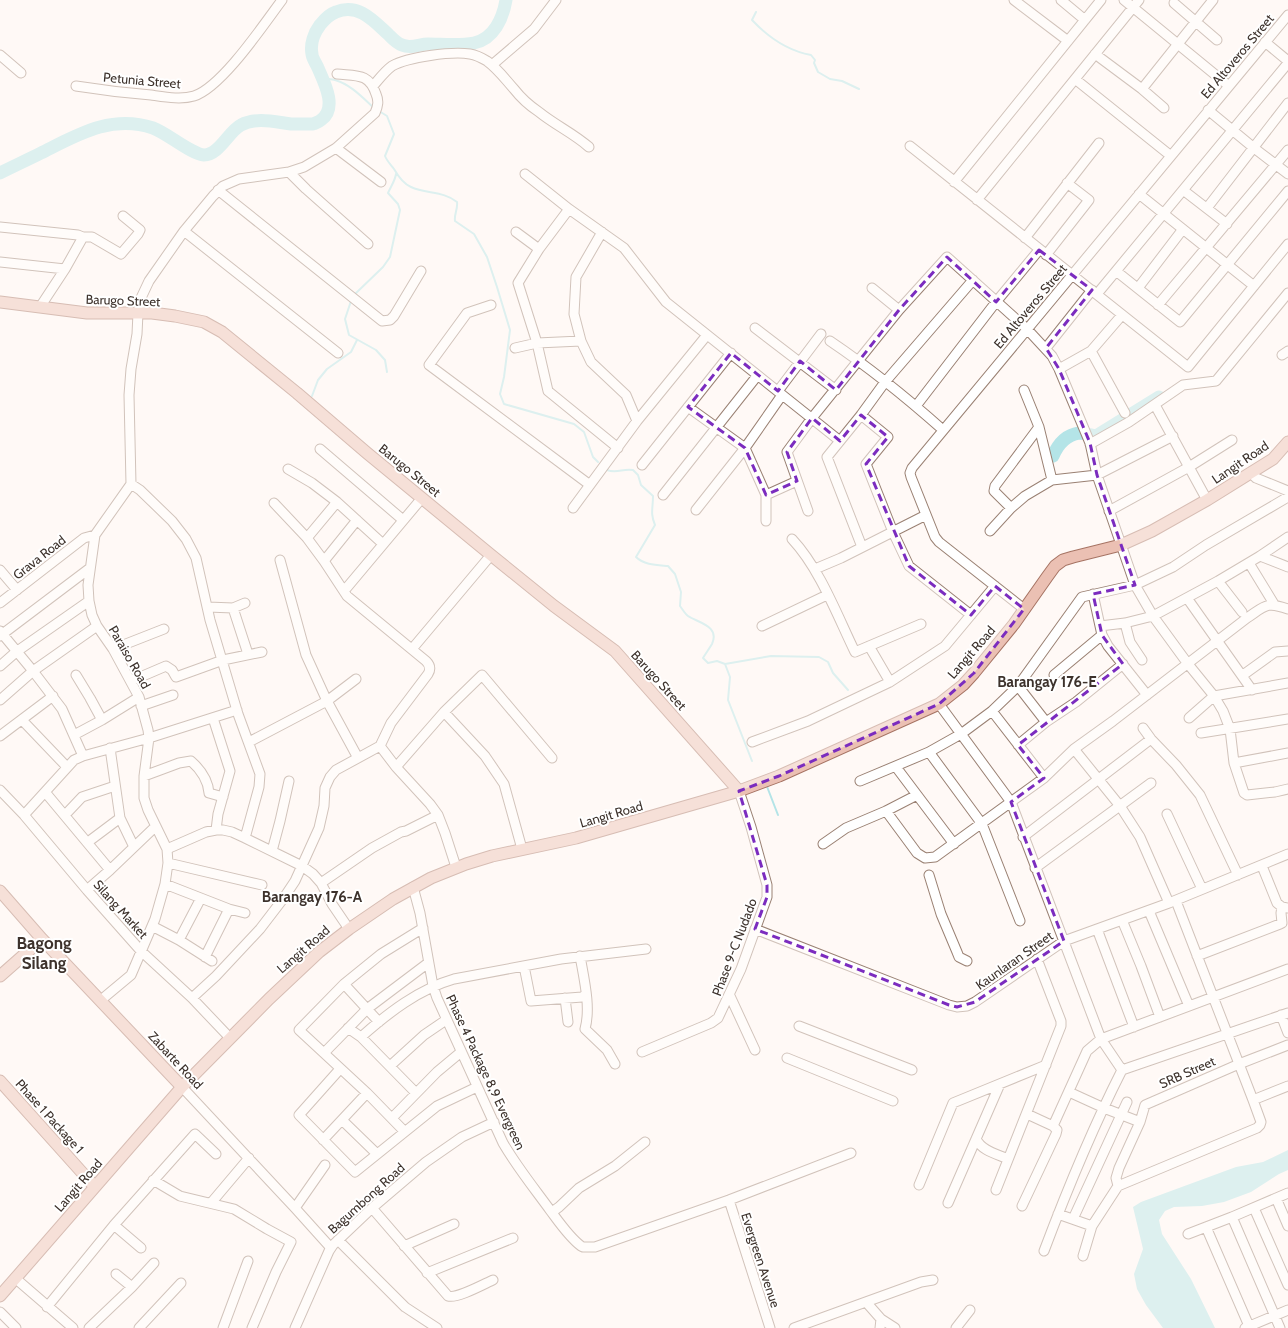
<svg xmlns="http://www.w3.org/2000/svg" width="1288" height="1328" viewBox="0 0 1288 1328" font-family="Cabin,sans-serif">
	<rect width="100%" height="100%" fill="#fff9f6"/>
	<path fill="#b4e4e7" d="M1288 1150V1170L1279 1174 1251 1192 1224 1202 1202 1206 1174 1207 1165 1211 1159 1220 1162 1234 1191 1279 1215 1328H1163L1146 1305 1137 1289 1134 1274 1143 1249 1133 1207 1141 1202 1236 1167 1263 1162Z"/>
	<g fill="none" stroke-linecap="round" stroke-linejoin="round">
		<path stroke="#b4e4e7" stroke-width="2" d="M756 12 752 20C768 37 789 51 811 55L815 60 814 63 818 72 830 79 842 81 859 89
			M323 78C327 79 331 79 335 80 350 84 363 98 374 108
			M379 111 387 116 394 134 385 156C387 161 391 165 394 169 398 176 404 184 411 187 426 194 444 191 457 202 458 209 454 214 455 221L474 234 487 257 497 287 510 330 504 377 500 394 504 404 574 424 584 432 593 457 598 462
			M354 295 383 267 390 257 400 210 398 204 388 193C391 186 395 181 396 174
			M351 301 345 319 349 335 376 350 385 360 387 372
			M312 396 318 380 327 369 351 352 357 340
			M607 470C617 474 623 468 633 470L638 475 641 485 653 496C653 509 650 513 655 525L636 557C644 565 657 565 668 566L675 574 681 592 680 606C683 610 685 614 688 616 699 623 720 626 712 644 709 649 706 653 703 658L708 663 717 661 725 664 771 656 819 657 828 662 833 673 848 690
			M725 664 730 677 728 700 752 761
			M766 784 778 815"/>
		<path stroke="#b4e4e7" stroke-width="13" d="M0 173C14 166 27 160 41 153 77 135 111 114 153 128 167 133 191 154 204 155 219 155 229 131 241 125 256 117 275 122 291 124 298 124 305 124 313 124 315 123 319 122 321 120 338 108 324 82 318 68 316 63 312 58 312 54 310 44 314 33 320 25 324 20 330 14 336 12 358 3 373 20 388 34 392 38 396 43 402 45 411 49 419 44 428 44 442 44 460 46 474 43 494 39 503 18 506 0
			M1053 456C1058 444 1066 435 1079 433 1084 433 1091 435 1096 436L1159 397"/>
		<defs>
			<path id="minor" d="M1014 0 1068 41
				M1061 0 1085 20
				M1124 0 1229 86
				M1174 3 1217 40
				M1265 42 1288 61
				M1095 54 1142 89 1164 108
				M0 55 21 73
				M492 65 534 29 556 0
				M1075 79 1171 156
				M76 86C101 90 126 93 151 95 165 97 181 100 194 96 222 87 264 24 282 0
				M373 86C379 79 385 71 392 66 408 57 452 51 470 54 476 55 482 58 487 61 498 69 505 79 514 89 521 98 530 106 539 112 555 125 573 133 589 147
				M1142 89 1213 0
				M1208 110 1254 148 1288 174
				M910 146 1188 367 1288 244
				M336 148 381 182
				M289 172 306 189 368 244
				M525 174 569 209 624 248 666 302 840 441
				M954 182 1101 0
				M218 190 382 321 390 320 394 316 421 271
				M1183 190 1227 224
				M1139 194 1254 286
				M977 200 1139 0
				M1207 208 1288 103
				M569 209 539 249 518 283 537 343 548 391 618 448
				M0 227 78 235 83 237H92L121 254 138 234 140 230 123 216
				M184 231 338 353
				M516 232 539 249
				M602 232 576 277 574 314 581 341 591 362 626 395 637 421
				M1025 238 1099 143
				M1046 255 1089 200 1067 183
				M0 262 65 269
				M1116 271 1180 322 1288 191
				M872 288 899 310
				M1138 288 1183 229
				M1097 294 1288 63
				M491 305 467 313 429 365 590 485
				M1158 305 1288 150
				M40 307 65 269 83 237
				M755 328 836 390
				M830 341C870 368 907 398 943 430
				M515 348 537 343 581 341
				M1046 348 1092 290
				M1091 351 1125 413
				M1282 355 1288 351
				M1059 369 1091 351 1122 315
				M1024 390 1039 427 1052 480
				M778 391 821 334
				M1155 405 1207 500
				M916 406 996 302 1039 250
				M688 407 745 448 766 495V521
				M861 415 888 437 866 464 893 532 909 566 971 615
				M1090 444 1129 422 1183 385 1216 381 1288 293
				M320 449 403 520
				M642 465 731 353
				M288 469 312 483 337 502 383 544
				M1251 473 1256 478 1288 491
				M131 484 140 490 172 521 186 539 196 558 210 620 238 714 260 774 259 787 245 838
				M663 495 757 376
				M766 495 797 481
				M573 508 637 421 707 335
				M1011 508 994 491 995 486 1039 427
				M696 510 745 448 782 395
				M808 511 787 452 812 418 899 310 947 257 1027 329 1052 356 1059 369 1090 443 1097 475 1135 585 1153 616 1188 664 1214 696 1223 711 1230 729 1234 763 1244 793 1247 795 1275 792 1288 789
				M1109 511 1189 467 1232 440
				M990 531 1011 508 1025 496 1052 480 1097 475 1173 436
				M307 538 337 502
				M792 539C820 569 837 615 855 652L921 624
				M862 547 827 457 861 415 885 382 973 280
				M1260 556 1288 567
				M280 560 306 655 327 701 358 758
				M324 561 357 520
				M1249 563 1274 604
				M815 569 841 558 926 515
				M0 570 17 590
				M1218 581 1242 612
				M344 591 422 498
				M1093 594 1102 635 1108 646 1147 695
				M1187 598 1252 690
				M0 603 84 538 95 535
				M208 607 233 608 245 603
				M233 608 248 654
				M1024 609 939 542 935 537 911 477 910 473 912 468 1288 15
				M1125 623 1130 642 1142 660
				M762 626 827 595
				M1100 626 1125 623 1153 616 1218 581 1260 556 1288 537
				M0 631 33 671 62 709 83 756
				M0 636 90 568
				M869 646 890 682
				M113 649 164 629
				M412 649 491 555
				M0 666 16 652 89 601
				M76 675 90 698 102 720
				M1054 675 1102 635
				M1243 675 1275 652 1288 651
				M131 681 166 666 172 670 176 677 223 660 262 652
				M1018 686 1046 722
				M0 700 33 671 97 626
				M939 704 1011 802 1101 1039 1122 1070
				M141 706 173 695
				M992 711 1044 778
				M444 712 485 756 504 784 522 849
				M213 718 230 771 218 814 216 830
				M1189 718 1214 696 1288 683
				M22 720 67 767
				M1143 728 1151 739 1176 765 1200 795 1238 875
				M1201 733 1288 719
				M74 735 102 720 139 697
				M0 736 53 696
				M249 742 327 701 356 679
				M752 742 808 721 890 682 945 646 995 586
				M1018 745 1046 722 1076 702 1123 664
				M380 746 396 767 430 804 438 815 445 833 456 867
				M110 748 120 818 134 847
				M1074 749 1120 806 1140 837 1169 903
				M929 752 982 824 1020 921
				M1234 763 1288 753
				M396 767 444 712 482 675 552 758
				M896 767 954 844
				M144 776 179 763 191 761C200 769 208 780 209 793L223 797
				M860 781 929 752 961 734 992 711 1018 686 1082 597 1135 585 1173 567 1206 545 1288 497
				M0 790 24 815 87 890 141 951 192 998 230 1038
				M45 792 110 870
				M886 811 917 853 925 858 935 857 1044 778 1074 749 1113 721 1247 618C1265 606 1266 601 1288 609
				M1167 814 1202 889
				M24 815 74 760 83 756 149 738 237 710
				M65 815 82 797 115 786
				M1023 837 1151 739
				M88 842 120 818
				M823 844 846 828 886 811 917 795
				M167 849 206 832 216 830H223L232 832 245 838 302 866 313 874 321 883 332 904 349 929
				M272 851 280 821 289 781
				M168 863 262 885
				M1262 866 1277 903 1282 907 1288 908
				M1035 868 1151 783
				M929 875 941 914 957 952 959 957 967 961
				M321 883 372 848 401 832 406 831 438 815
				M165 884 229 909 245 913
				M413 887 420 913 433 986 437 998 503 1143C517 1167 534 1188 550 1210 559 1222 569 1237 581 1246L583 1247H595L729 1200 851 1153
				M87 890 110 870 156 826
				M1149 911 1189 1006
				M1122 920 1141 966 1160 1017
				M152 926 179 940 212 961
				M755 929 949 1005 957 1007 967 1006 975 1002 1064 941 1169 903 1288 854
				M1097 929 1134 1027
				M179 940 201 898
				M580 956C584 979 591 1007 585 1029L607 1050 615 1064
				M1197 956 1280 924 1282 923 1281 913 1282 907
				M205 957 229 909
				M524 966 531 1001 582 997 585 995
				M344 984 379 1022
				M730 996 755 1050
				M192 998 216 976 260 929 283 899 295 881 319 828 324 806 325 788 330 777 336 770 380 746 391 723 428 674C431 669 430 665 426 661L347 596 324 561 307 538 274 503
				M565 998 568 1022
				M101 1000 131 975 155 919 165 884 168 863 167 849 148 810 144 798V776L149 738 148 730 139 697 113 649 97 626 92 615 89 601 88 585 95 535 131 484 129 395 131 369 137 334 138 313 141 298 149 281 184 231 213 196 223 186 239 179 289 172 304 167 336 148 375 113C378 106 379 101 376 94 369 73 357 76 337 74
				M1281 1015 1288 1033
				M799 1026 912 1070
				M348 1028 361 1037 416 1093
				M361 1037C388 1013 419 989 454 979L561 959 646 949
				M642 1052 711 1023 718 1018 741 969 767 897V885L751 827 739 791
				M324 1053 367 1009 428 963
				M787 1058 893 1101
				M390 1066 424 1035 446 1020
				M340 1069 299 1115 355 1172 437 1106 477 1087
				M182 1087 295 1208 331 1248
				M1069 1092 1104 1108 1140 1122
				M1253 1100 1288 1086
				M392 1118 437 1072 461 1052
				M342 1120 377 1154
				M1053 1126 1087 1051 1101 1039 1288 969
				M404 1131 367 1093 299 1030 344 984 381 954 423 928
				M976 1139C982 1151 997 1154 1008 1159
				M323 1140 367 1093
				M153 1180 180 1196 234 1209 267 1229 291 1242 276 1272 252 1328
				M919 1185 953 1103 1046 1065
				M1118 1186 1116 1178 1119 1168 1140 1122 1145 1105 1239 1064 1288 1045
				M996 1190 1061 1026V1021L1037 959
				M1276 1198 1288 1226
				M729 1200 770 1328
				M211 1203 249 1158
				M948 1203 1000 1084
				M1022 1206 1056 1134 1057 1130 1053 1126 1027 1114
				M295 1208 325 1165
				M372 1208 448 1296C457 1299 484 1284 493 1280
				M1254 1208 1288 1285
				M552 1212 559 1207 579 1188 615 1166 645 1142
				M1058 1214 1092 1226
				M1232 1217 1280 1328
				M1073 1219 1127 1102
				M114 1225 141 1248
				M1206 1227 1249 1326
				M1188 1234 1232 1217 1288 1193
				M338 1240 405 1307 437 1328
				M404 1246 454 1224
				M1044 1251C1067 1190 1092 1129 1122 1070L1288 1013
				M1083 1256 1092 1226 1118 1186 1257 1128 1260 1125 1261 1122 1253 1100 1176 901
				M427 1273 513 1238
				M116 1274 132 1287
				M15 1278 73 1328
				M866 1302 881 1319 880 1328
				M47 1307 114 1225 195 1134 216 1154
				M0 1312 16 1328
				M881 1319 895 1328
				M89 1328 132 1287 154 1263
				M139 1328 181 1283
				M223 1328 248 1261
				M295 1328 329 1251 333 1245 372 1208 426 1162 462 1137 494 1122
				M794 1328 921 1282 933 1280
				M956 1328 970 1310
				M1245 1328 1288 1310"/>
			<path id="major" d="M0 302 87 313H152L175 316 204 322 222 332 297 393 367 453 491 555 554 606 615 651 739 791
				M0 891 42 939 182 1087
				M0 976 42 939
				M0 1081 95 1187
				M0 1296 182 1087 269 999 319 952 349 929 393 899 431 878 466 864 492 856 576 838 739 791 779 776 939 704 963 685 974 673 1014 624 1047 577 1055 566 1063 560 1073 557 1121 545 1152 531 1207 500 1273 459 1288 442"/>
		</defs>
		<use href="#minor" stroke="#9a8173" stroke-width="11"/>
		<use href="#major" stroke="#a67363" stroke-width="13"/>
		<use href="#minor" stroke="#fff" stroke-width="9"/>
		<use href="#major" stroke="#ebc0b3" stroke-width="11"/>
	</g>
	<path d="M0 0H1288V1328H0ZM1039 250 1092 290 1046 348 1059 369 1090 443 1097 475 1135 585 1093 594 1102 635 1123 664 1018 745 1044 778 1011 802 1064 941 975 1002 957 1007 949 1005 755 929 767 897V885L739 791 779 776 939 704 974 673 1024 609 995 586 971 615 909 566 866 464 888 437 861 415 840 441 812 418 787 452 797 481 766 495 745 448 688 407 731 353 778 391 800 361 836 390 899 310 947 257 996 302Z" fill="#fff9f6" fill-opacity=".55" fill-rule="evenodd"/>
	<path fill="none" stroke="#7b2cbf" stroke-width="3" stroke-dasharray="8 5" stroke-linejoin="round" d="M1039 250 1092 290 1046 348 1059 369 1090 443 1097 475 1135 585 1093 594 1102 635 1123 664 1018 745 1044 778 1011 802 1064 941 975 1002 957 1007 949 1005 755 929 767 897V885L739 791 779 776 939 704 974 673 1024 609 995 586 971 615 909 566 866 464 888 437 861 415 840 441 812 418 787 452 797 481 766 495 745 448 688 407 731 353 778 391 800 361 836 390 899 310 947 257 996 302Z"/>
	<g text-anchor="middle" stroke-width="4" stroke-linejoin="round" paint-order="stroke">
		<g font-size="13" fill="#3d322c" stroke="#fff">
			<text transform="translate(1237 56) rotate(-50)" y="5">Ed Altoveros Street</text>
			<text transform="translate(142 80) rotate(5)" y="5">Petunia Street</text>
			<text transform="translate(123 300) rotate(2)" y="5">Barugo Street</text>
			<text transform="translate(1030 306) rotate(-50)" y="5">Ed Altoveros Street</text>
			<text transform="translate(1240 462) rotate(-34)" y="5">Langit Road</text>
			<text transform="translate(410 470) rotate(39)" y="5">Barugo Street</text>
			<text transform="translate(39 557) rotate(-38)" y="5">Grava Road</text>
			<text transform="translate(971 652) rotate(-49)" y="5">Langit Road</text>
			<text transform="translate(130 657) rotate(60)" y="5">Paraiso Road</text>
			<text transform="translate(659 680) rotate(48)" y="5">Barugo Street</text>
			<text transform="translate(611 814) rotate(-16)" y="5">Langit Road</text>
			<text transform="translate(121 909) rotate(48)" y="5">Silang Market</text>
			<text transform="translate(734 947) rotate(-69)" y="5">Phase 9-C Nudado</text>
			<text transform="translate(303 949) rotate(-41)" y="5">Langit Road</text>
			<text transform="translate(1014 960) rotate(-35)" y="5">Kaunlaran Street</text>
			<text transform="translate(176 1060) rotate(47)" y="5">Zabarte Road</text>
			<text transform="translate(486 1072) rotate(65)" y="5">Phase 4 Package 8,9 Evergreen</text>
			<text transform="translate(1187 1072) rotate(-24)" y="5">SRB Street</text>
			<text transform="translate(50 1116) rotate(48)" y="5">Phase 1 Package 1</text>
			<text transform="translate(78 1185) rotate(-49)" y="5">Langit Road</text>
			<text transform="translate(366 1198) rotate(-42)" y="5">Bagumbong Road</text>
			<text transform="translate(761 1260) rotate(72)" y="5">Evergreen Avenue</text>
		</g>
		<g font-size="15" font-weight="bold" fill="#3d322c" stroke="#fff">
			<text x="1047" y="687">Barangay 176-E</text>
			<text x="312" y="902">Barangay 176-A</text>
		</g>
		<g font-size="17" font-weight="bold" fill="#3d322c" stroke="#fff">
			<text x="44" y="949">Bagong<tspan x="44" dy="20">Silang</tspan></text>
		</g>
	</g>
</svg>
